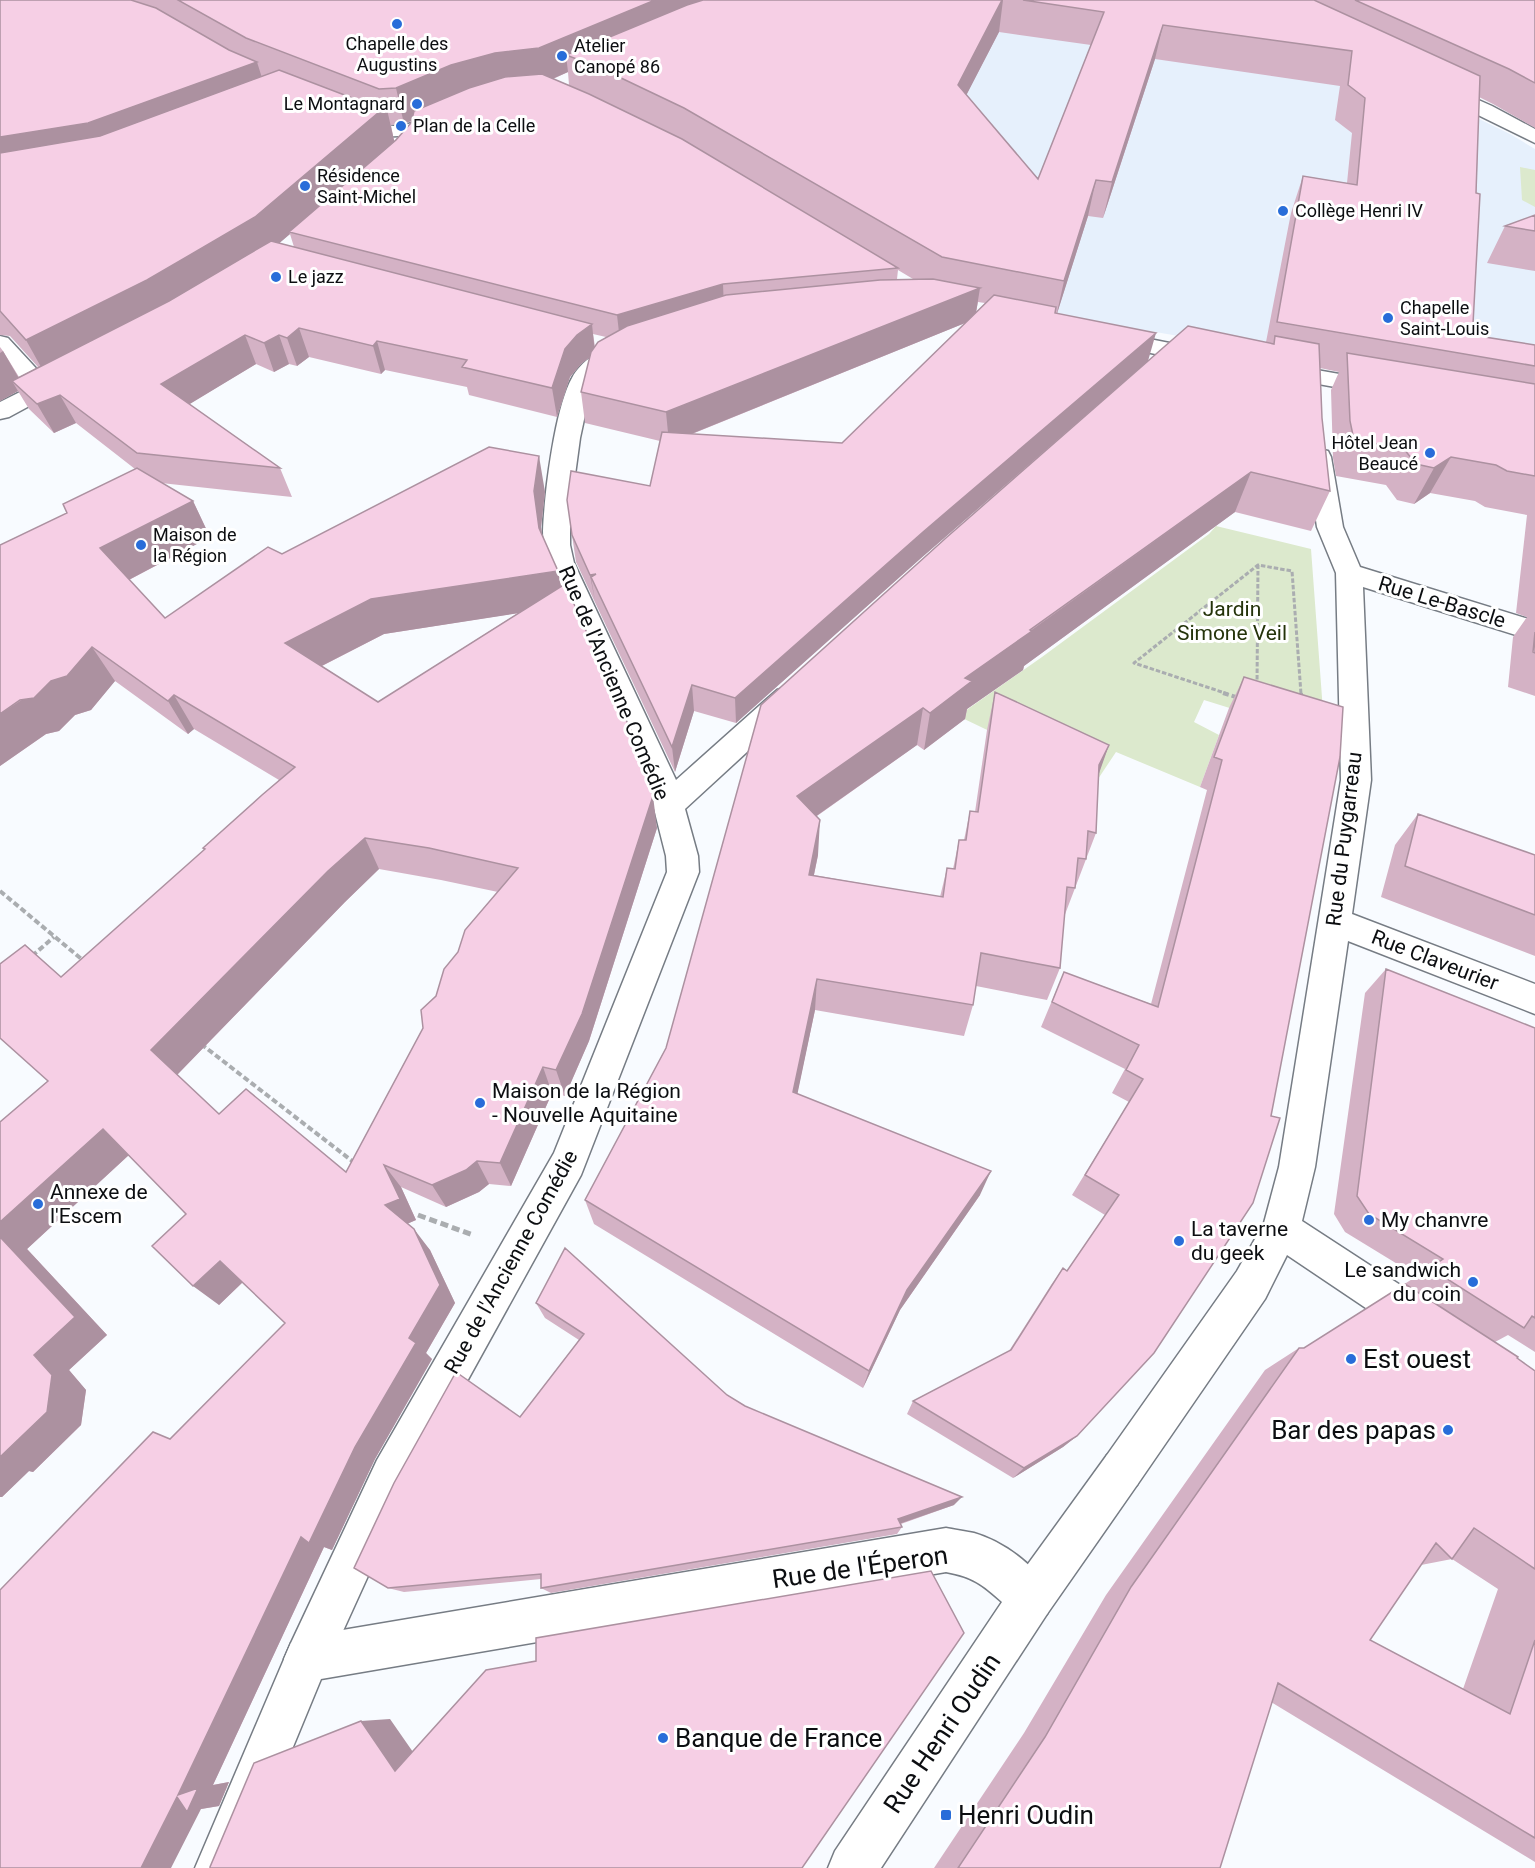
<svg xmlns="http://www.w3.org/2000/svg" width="1535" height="1868" viewBox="0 0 1535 1868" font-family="Roboto,sans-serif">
	<rect width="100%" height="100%" fill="#f8fbff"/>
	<path fill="#e6f0fc" d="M815 0H1234L1510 134 1535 149V398L949 296Z"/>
	<path fill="#dce9cd" d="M1520 167 1535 170V207L1522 200Z
		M1216 526 1311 549 1325 738 1204 700 1194 722 1219 735 1200 787 1116 752 1096 782 958 716 1042 657 1209 534Z"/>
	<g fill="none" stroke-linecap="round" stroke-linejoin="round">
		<defs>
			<path id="pedestrian" d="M1319 449 1328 451 1331 457 1343 527 1360 567 1535 621V641L1363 587 1371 780 1352 914 1535 984V1014L1348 941 1315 1167 1302 1221 1434 1307 1440 1321 1434 1335 1420 1341 1406 1335 1287 1255 1265 1299 1137 1485 1122 1491 1107 1485 1101 1470 1107 1455 1237 1271 1264 1223 1279 1167 1341 780 1336 573 1317 527 1307 457 1310 451Z"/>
			<path id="minor" d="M1438 82 1492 106 1535 129V143L1431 92 1429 88 1431 84Z
				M445 110 452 112 455 116C439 139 356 145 339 121L342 117C359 113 377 126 394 126 413 126 428 115 445 110Z
				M1109 331 1205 350 1213 352 1217 357 1213 362 1205 364 1101 343 1098 338 1101 333Z
				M0 336 8 338 45 378 62 372 70 374 74 379 70 384 9 417 0 419V402L28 388 0 357Z
				M619 344 627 346 631 351 627 356 596 377 589 396 580 438 570 512V545L574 563 676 780 777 690 787 687 797 690 801 698 797 706 685 809 698 856 699 872 581 1175 407 1490 323 1675 307 1682 291 1675 284 1659 291 1643 377 1460 554 1153 667 872 666 856 648 785 548 563C546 552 543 542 543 531 544 497 555 407 572 378 581 361 600 349 619 344Z
				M1277 363 1379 381 1387 383 1391 388 1387 393 1379 395 1269 375 1265 370 1269 365Z
				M1122 1449 1137 1455 1143 1470 1137 1485 1047 1614 1031 1620 1015 1614 1009 1598 1015 1582 1107 1455Z"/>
			<path id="tertiary" d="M946 1528C955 1530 965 1531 974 1533 1005 1542 1041 1569 1053 1598L1047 1614 881 1868H828L835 1851 1002 1602C982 1584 973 1577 946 1572L321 1679 243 1868H195L291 1643 307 1636Z"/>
		</defs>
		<use href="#pedestrian" stroke="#767c84" stroke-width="3"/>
		<use href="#minor" stroke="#767c84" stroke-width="3"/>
		<use href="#tertiary" stroke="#767c84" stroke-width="3"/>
		<path stroke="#aaadb0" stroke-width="3" stroke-dasharray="4.5 2" stroke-linecap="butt" d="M1257 686 1258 565
			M1228 694 1134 663 1258 565 1292 571 1301 694"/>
		<path stroke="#aaadb0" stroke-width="4" stroke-dasharray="6 3" stroke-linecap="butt" d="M1223 693 1239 698
			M1301 693V698
			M0 891 85 962
			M32 956 54 937
			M201 1044 356 1164"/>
		<path stroke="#aaadb0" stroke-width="5" stroke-dasharray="8 4" stroke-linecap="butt" d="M418 1215 473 1235"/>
		<use href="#pedestrian" fill="#fff" fill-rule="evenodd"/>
		<use href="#minor" fill="#fff" fill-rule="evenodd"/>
		<use href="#tertiary" fill="#fff" fill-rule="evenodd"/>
	</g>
	<path fill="#d4b2c5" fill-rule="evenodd" d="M0 0H1535V128L1493 104 1479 97 1473 324 1485 337 1535 345V696L1508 687 1513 637 1527 617 1516 613 1527 515 1485 507 1475 501 1430 493 1414 504 1397 500 1386 485 1336 476 1333 458 1331 390 1339 372 1320 368 1322 418 1330 491 1311 531 1235 512 1024 666 1023 670 967 709 965 719 924 750 917 745 817 816 818 855 814 875 940 897 947 868 953 869 959 840H964L970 811 975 812 987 730 995 692 1109 745 1098 774 1096 833 1064 917 1060 968 1047 1000 976 986 973 1005 964 1036 815 1010 797 1094 980 1195 900 1310 863 1388 594 1224 585 1200 666 1048 761 705 1266 342 1291 213 1303 176 1347 183 1352 133 1335 120 1340 86 1155 59 1103 218 1088 216 1057 313 1148 361 920 559 736 723 694 711 675 772 576 562 572 535 650 486 660 441 585 423 581 392 590 357 581 364 570 377 557 417 469 395 467 387 385 370 381 374 309 357 297 366 289 364 274 372 256 364 189 404 280 468 292 497 161 483 193 501 210 537 129 580 165 618 282 554 545 492 541 527 542 534 561 586 657 828 589 1041 565 1096 552 1093 511 1186 489 1184 479 1192 446 1207 401 1187 416 1220 407 1224 430 1250 455 1303 426 1353 432 1359 375 1459 332 1550 324 1547 213 1785 229 1782 219 1806 201 1809 170 1439 285 1323 243 1282 219 1305 186 1214 129 1155 27 1249 107 1335 69 1370 86 1390 81 1425 33 1472 29 1471 2 1497H0V1122L48 1081 61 977 204 850 203 848 279 780 194 729 188 734 115 681 91 710 75 715 59 731 46 734 0 766V545L67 513 135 469 76 423 54 433 29 409 18 391 0 401V347L3 351 19 377 38 367 10 336 0 335ZM999 32 1091 45 1038 179 966 95ZM568 72 569 85 553 79ZM412 121 411 123 394 141 391 125 404 124ZM290 234 294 247 279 243 280 242ZM898 270 913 279H897ZM978 302 985 303 976 312ZM965 323 842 443 692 434ZM593 334 606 337 595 347ZM518 613 378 702 322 666 384 634ZM379 869 441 880 498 892 458 952 436 996 423 1028 346 1172 219 1114 177 1075 345 902Z
		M1535 215V271L1487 263 1505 226Z
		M1244 677 1077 1436 1063 1447 1013 1478 907 1414 913 1401 1009 1351 1051 1285 1063 1268 1067 1271 1105 1215 1072 1195 1129 1102 1112 1093 1125 1069 1041 1027 1064 972 1151 1004 1207 790 1200 787 1229 708Z
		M1418 814 1535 855V956L1381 897 1395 845Z
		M1386 969 1535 1028V1352L1508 1335 1495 1342 1535 1371V1862L1271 1702 1220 1868H934L1024 1733 1106 1595 1265 1370 1299 1348H1304L1417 1276 1345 1232 1334 1214 1365 993ZM1452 1559 1498 1589 1463 1689 1370 1640 1421 1565Z
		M536 1303 727 1395 745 1406 954 1505 901 1524 902 1527 897 1534 551 1593 541 1588V1579L404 1592 388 1588 579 1340 545 1318Z"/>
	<path fill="#ac91a0" d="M655 0H767L566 55 568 72 543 83 458 100 404 124 396 88 451 65Z
		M1002 0H1003L999 32 953 121 958 85Z
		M1163 25 1155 59 1103 218 1112 182Z
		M257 62 268 97 0 176V137Z
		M386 105 394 140V143L289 232 290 234 268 253 46 376 26 340Z
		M1096 180 1088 216 1056 317 1064 281Z
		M723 284 724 309 620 341 617 315Z
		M980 288 975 319 669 443 666 412Z
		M592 324 595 353 581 364 570 377 557 417 552 388 565 349 577 335Z
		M299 328 309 357 297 366 287 338Z
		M1156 333 1148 361 920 559 736 723 735 698 923 532Z
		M245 335 256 364 175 413 161 384Z
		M279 335 289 364 274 372 264 343Z
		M377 341 385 370 381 374 373 346Z
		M3 351 24 387 12 381 18 391 0 401V353Z
		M60 395 76 423 54 433 37 404Z
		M539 456 545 492 541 527 546 563 539 528 534 491Z
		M1451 457 1430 493 1414 504 1434 468Z
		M1251 472 1235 512 1024 666 1023 670 967 709 965 719 924 750 930 713 965 678Z
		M193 501 210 537 121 584 100 548Z
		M558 571 565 606 384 634 300 677 285 643 371 599Z
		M596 574 591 577 595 601 590 575Z
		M92 647 115 681 91 710 75 715 59 731 46 734 0 766V714L51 681Z
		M692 685 694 711 675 772 672 747Z
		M174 695 194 729 188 734 168 701Z
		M923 708 917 745 795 831 797 796Z
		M1109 745 1096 782 1099 765Z
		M653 796 657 828 589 1041 565 1096 556 1070Z
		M820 820 818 855 807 908 809 875Z
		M365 838 379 869 345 902 176 1076 151 1050 328 871Z
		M817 979 815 1010 792 1120 793 1092Z
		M543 1067 552 1093 511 1186 500 1163Z
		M103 1129 131 1153 27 1249 107 1335 69 1370 86 1390 81 1425 33 1472 29 1471 2 1497H0V1457L34 1355 0 1237V1222Z
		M477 1161 489 1184 479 1192 446 1207 432 1185Z
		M384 1165 401 1187 416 1220 402 1226 385 1205Z
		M991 1171 980 1195 900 1310 863 1388 869 1371 907 1290Z
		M414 1229 430 1250 455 1303 426 1353 432 1359 375 1459 332 1550 324 1547 213 1785 229 1782 219 1806 201 1809 171 1868H141L178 1795 301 1537 409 1338Z
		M220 1261 245 1280 219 1305 193 1286Z
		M1077 1436 1063 1447 1013 1478 1024 1468Z
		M962 1497 954 1505 893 1526 898 1519Z
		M390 1719 422 1765 395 1771 361 1721Z"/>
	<path fill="#f6cfe5" stroke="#ac91a0" stroke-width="1.5" fill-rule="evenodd" d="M0 0H131L156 8 229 50 257 62 88 123 0 137Z
		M178 0H655L539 48 495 53 451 65 396 88 379 89 246 38Z
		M703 0H1002L958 85 1038 179 1104 12 1023 0H1314L1480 76 1476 193 1480 194 1473 324 1485 326V337L1535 345V366L1277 322 1303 176 1357 185 1365 98 1348 85 1352 51 1163 25 1112 182 1096 180 1064 281 942 257 684 108 598 67 566 55 687 5Z
		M1355 0H1535V83L1509 69Z
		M279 70 368 104 386 105 385 107 255 217 147 280 26 340 0 311V153L100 136Z
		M542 74 589 94 682 139 898 268 723 284 617 315 289 232 396 140 411 123 414 111 469 88 505 77Z
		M1535 215V231L1505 226Z
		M271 241 592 324 577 335 565 349 552 388 462 367 467 360 377 341 373 346 299 328 287 338 279 335 264 343 245 335 161 384 280 468 137 453 60 395 37 404 12 381 169 301Z
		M933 279 980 288 666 412 581 392 591 352 598 342 627 326 726 295 880 280Z
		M994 295 1056 307 1055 313 1156 333 923 532 735 698 692 685 672 747 591 577 596 574 590 575 572 535 567 500 571 471 650 486 662 432 842 443Z
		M1188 326 1274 344 1275 336 1319 344 1322 418 1330 491 1251 472 1030 630 1032 631 965 678 972 681 930 713 923 708 797 796 820 820 809 875 943 897 947 868 955 869 959 840H966L970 811 978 812 995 692 1109 745 1099 765 1096 833 1088 831 1086 859 1078 858 1075 888 1067 887 1060 968 981 953 973 1005 817 979 793 1092 991 1171 907 1290 869 1371 585 1200 666 1048 761 705 947 537Z
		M1347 353 1535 384V476L1507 471 1496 465 1451 457 1434 468 1416 464 1404 449 1354 440 1350 421Z
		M489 447 539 456 534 491 539 528 558 571 371 599 285 643 378 702 565 584 641 753 653 796 582 1014 556 1070 543 1067 500 1163 477 1161 466 1170 432 1185 384 1165 400 1199 385 1205 414 1229 440 1285 409 1338 416 1343 355 1447 309 1543 301 1537 178 1795 198 1788 187 1812 177 1797 141 1868H0V1590L153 1432 170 1439 285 1323 220 1261 193 1286 152 1246 186 1214 103 1129 0 1222V1122L48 1081 0 1038V964L25 945 61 977 205 849 203 848 262 795 295 767 174 695 168 701 92 647 67 676 51 681 34 698 20 700 0 714V545L67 513 63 504 137 468 193 501 100 548 165 618 268 547 282 554ZM365 838 429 848 518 868 465 930 458 952 444 969 436 996 421 1010 423 1028 346 1172 246 1089 219 1114 151 1050 328 871Z
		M1535 632V653L1533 652Z
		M1244 677 1343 707 1340 757 1271 1116 1280 1118 1253 1203 1154 1353 1077 1436 1024 1468 913 1401 1011 1350 1063 1268 1067 1271 1119 1195 1085 1175 1143 1079 1126 1070 1139 1045 1052 1002 1064 972 1158 1007 1222 760 1214 757Z
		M1418 814 1535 855V915L1405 866Z
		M1386 969 1535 1028V1318L1532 1316 1524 1328 1430 1268 1443 1259 1369 1214 1357 1196Z
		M0 1237 75 1317 34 1355 52 1375 47 1412 0 1457Z
		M565 1248 727 1395 745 1406 962 1497 898 1519 902 1527 541 1588V1574L388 1588 354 1568 394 1483 456 1372 520 1417 584 1334 536 1303Z
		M1405 1284 1518 1357 1517 1358 1535 1371V1569L1474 1528 1452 1559 1436 1543 1370 1640 1510 1714 1535 1640V1838L1278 1683 1220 1868H958L1045 1737 1131 1587 1299 1348H1304Z
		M931 1571 964 1633 802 1868H210V1867L254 1763 361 1721 395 1771 486 1670 536 1661V1638Z"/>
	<g fill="#286dd9" stroke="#fff" stroke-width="2">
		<circle cx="397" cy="24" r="6"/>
		<circle cx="562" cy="56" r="6"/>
		<circle cx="417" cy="104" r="6"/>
		<circle cx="401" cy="126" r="6"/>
		<circle cx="305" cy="186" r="6"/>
		<circle cx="1283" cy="211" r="6"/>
		<circle cx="276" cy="277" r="6"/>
		<circle cx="1388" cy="318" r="6"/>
		<circle cx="1430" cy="453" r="6"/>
		<circle cx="141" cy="545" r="6"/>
		<circle cx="480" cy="1103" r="6"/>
		<circle cx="38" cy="1204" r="6"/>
		<circle cx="1369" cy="1220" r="6"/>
		<circle cx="1179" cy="1241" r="6"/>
		<circle cx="1473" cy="1282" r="6"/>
		<circle cx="1351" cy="1359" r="6"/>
		<circle cx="1448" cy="1430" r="6"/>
		<circle cx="663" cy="1738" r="6"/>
		<rect x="940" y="1809" width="12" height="12" rx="3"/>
	</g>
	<g text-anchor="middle" stroke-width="6" stroke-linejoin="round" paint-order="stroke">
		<g font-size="18" fill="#0c0e11" stroke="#fff" text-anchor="start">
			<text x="397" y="50" text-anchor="middle">Chapelle des<tspan x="397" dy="21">Augustins</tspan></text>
			<text x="574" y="52">Atelier<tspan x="574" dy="21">Canopé 86</tspan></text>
			<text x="405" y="110" text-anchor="end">Le Montagnard</text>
			<text x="413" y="132">Plan de la Celle</text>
			<text x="317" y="182">Résidence<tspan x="317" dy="21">Saint-Michel</tspan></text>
			<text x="1295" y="217">Collège Henri IV</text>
			<text x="288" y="283">Le jazz</text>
			<text x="1400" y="314">Chapelle<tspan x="1400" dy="21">Saint-Louis</tspan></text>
			<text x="1418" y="449" text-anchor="end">Hôtel Jean<tspan x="1418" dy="21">Beaucé</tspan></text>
			<text x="153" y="541">Maison de<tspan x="153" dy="21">la Région</tspan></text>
		</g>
		<g font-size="21" fill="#0c0e11" stroke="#fff">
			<text transform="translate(1442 602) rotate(17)" y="7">Rue Le-Bascle</text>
			<text transform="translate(614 683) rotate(67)" y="7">Rue de l'Ancienne Comédie</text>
			<text transform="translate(1344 839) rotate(-83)" y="7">Rue du Puygarreau</text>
			<text transform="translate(1435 960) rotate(21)" y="7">Rue Claveurier</text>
			<text transform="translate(511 1262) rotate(-61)" y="7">Rue de l'Ancienne Comédie</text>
		</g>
		<g font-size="21" fill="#24330a" stroke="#fff">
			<text x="1232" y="616">Jardin<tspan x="1232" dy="24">Simone Veil</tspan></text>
		</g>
		<g font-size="21" fill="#0c0e11" stroke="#fff" text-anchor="start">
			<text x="492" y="1098">Maison de la Région<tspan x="492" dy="24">- Nouvelle Aquitaine</tspan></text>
			<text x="50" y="1199">Annexe de<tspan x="50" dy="24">l'Escem</tspan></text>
			<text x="1381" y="1227">My chanvre</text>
			<text x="1191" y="1236">La taverne<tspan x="1191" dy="24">du geek</tspan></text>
			<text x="1461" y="1277" text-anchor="end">Le sandwich<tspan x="1461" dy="24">du coin</tspan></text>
		</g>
		<g font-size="26" fill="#0c0e11" stroke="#fff" text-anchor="start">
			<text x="1363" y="1368">Est ouest</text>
			<text x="1436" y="1439" text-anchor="end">Bar des papas</text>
			<text x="675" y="1747">Banque de France</text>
			<text x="958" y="1824">Henri Oudin</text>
		</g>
		<g font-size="26" fill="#0c0e11" stroke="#fff">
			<text transform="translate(860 1567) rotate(-8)" y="9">Rue de l'Éperon</text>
			<text transform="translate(942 1733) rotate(-56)" y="9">Rue Henri Oudin</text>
		</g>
	</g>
</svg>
